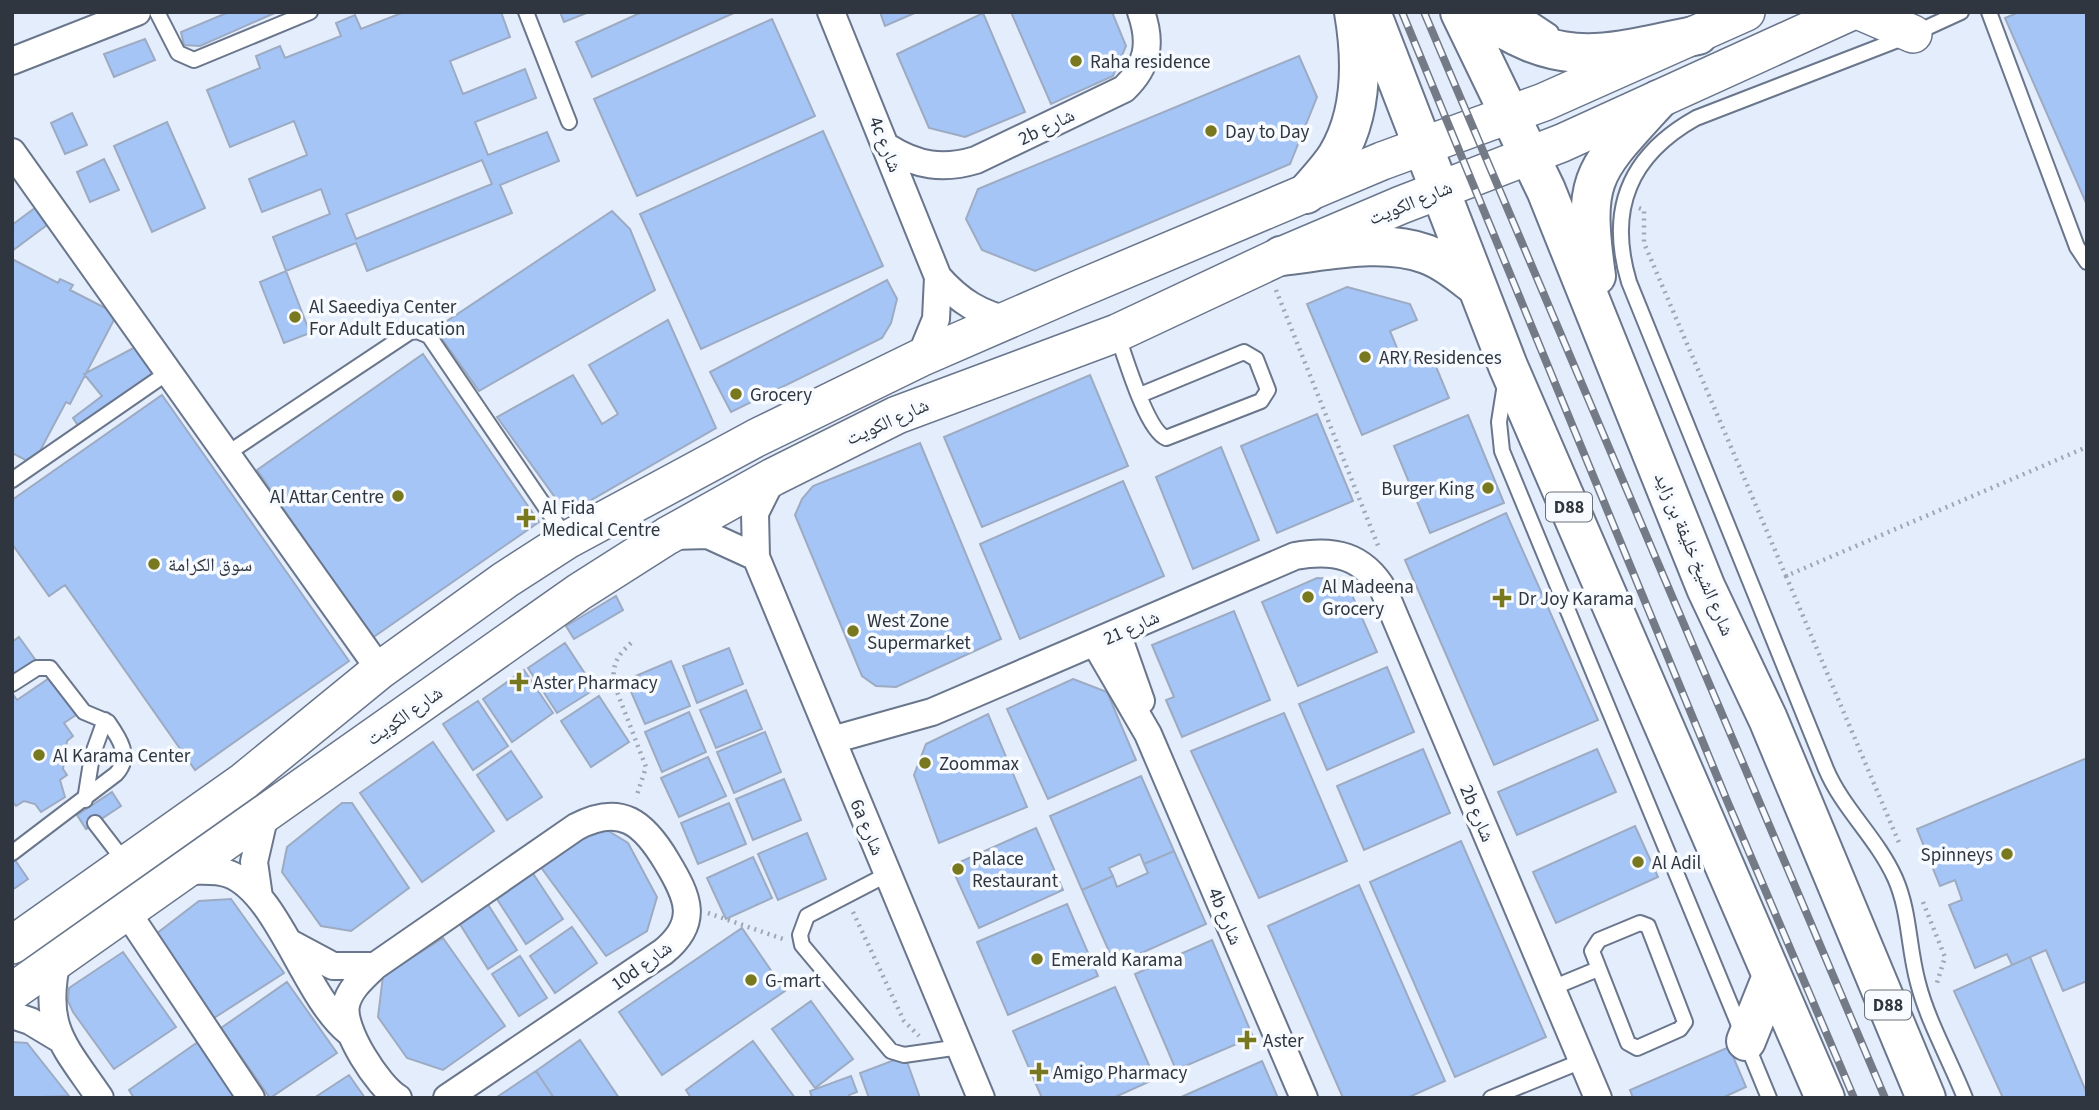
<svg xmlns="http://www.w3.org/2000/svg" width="2099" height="1110" viewBox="0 0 2099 1110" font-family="'Source Sans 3','Noto Naskh Arabic',sans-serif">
	<rect width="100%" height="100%" fill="#e4edfc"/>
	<path fill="#a5c5f7" stroke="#9dabc2" stroke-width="2" fill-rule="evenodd" d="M229 12H277L200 46 184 45 181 32Z
		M404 12H501L510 37 450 61 463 94 525 69 536 98 475 122 488 155 547 132 559 161 500 185 512 213 367 271 356 243 286 271 273 237 330 214 321 189 262 212 249 179 307 155 294 121 230 147 207 90 260 68 256 56 280 46 285 58 341 36 336 23 355 15 361 29ZM482 160 492 184 356 239 346 214Z
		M560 12H589L564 22Z
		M642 12H736L592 77 576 42Z
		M880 12H917L885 26Z
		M1011 12H1112L1126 46 1113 76 1051 104Z
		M2019 12H2087V205L2005 18Z
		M983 13 1025 112 965 137 929 128 897 54Z
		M772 19 815 116 637 196 594 99Z
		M145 39 155 60 114 77 104 54Z
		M1299 56 1317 97 1290 164 1035 271 982 250 966 219 978 189Z
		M72 113 87 145 65 154 51 123Z
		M167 122 205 208 152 232 114 146Z
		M823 131 883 266 701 349 640 214Z
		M104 159 119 190 90 202 77 172Z
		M39 205 51 222 12 251V225Z
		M612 211 630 229 655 290 479 391 435 329Z
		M12 259 58 283 60 279 73 285 70 290 117 314 70 404 66 402 33 464 12 453Z
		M286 271 310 333 284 343 260 282Z
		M887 280 897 299 891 323 882 338 731 412 710 372Z
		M1347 287 1410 304 1417 320 1390 331 1403 363 1430 352 1449 398 1362 435 1307 304Z
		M668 320 716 428 567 514 497 417 573 375 602 424 618 414 589 365Z
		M141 344 162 371 79 427 73 418 102 396 84 374Z
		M423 354 539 522 372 638 257 470Z
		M1090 375 1128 466 982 527 944 437Z
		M162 395 349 661 195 770 65 585 49 596 12 544V500Z
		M1317 414 1353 501 1277 533 1241 446Z
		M1468 415 1504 503 1430 533 1394 446Z
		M920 443 1001 639 896 687 876 686 862 676 795 515 802 499 813 486Z
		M1221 447 1259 540 1193 569 1156 477Z
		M1123 481 1164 576 1020 639 980 544Z
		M1506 513 1598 720 1494 765 1405 560Z
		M1317 578 1339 579 1352 595 1377 652 1298 686 1262 602Z
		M616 596 623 610 574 639 566 626Z
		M1234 611 1270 700 1182 737 1166 700 1174 697 1152 645Z
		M19 637 37 662 12 680V642Z
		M565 643 595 689 557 713 528 668Z
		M729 648 743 684 697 703 683 666Z
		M671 661 690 706 645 724 626 680Z
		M1387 667 1414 732 1327 770 1299 704Z
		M524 670 553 713 512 742 483 699Z
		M51 677 76 715 64 723 73 736 67 741 63 769 67 775 60 780 65 797 41 812 35 804 24 801 16 806 12 801V693L17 700Z
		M1073 679 1107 692 1136 760 1048 799 1007 709Z
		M746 690 762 729 716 748 700 710Z
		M599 696 629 742 591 767 561 721Z
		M478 701 508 746 473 770 443 724Z
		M689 712 706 752 662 772 645 732Z
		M1284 713 1347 861 1259 898 1191 751Z
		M988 714 1027 807 939 843 914 775 926 744Z
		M765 732 781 772 734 793 717 752Z
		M433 742 494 831 422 882 360 793Z
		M1423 749 1450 813 1364 850 1337 786Z
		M1597 749 1616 792 1517 835 1498 792Z
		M511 751 542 797 507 820 477 775Z
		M708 757 726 796 679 817 661 778Z
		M2087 758V981L2063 991 2046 950 2012 965 2007 954 1975 968 1949 905 1962 900 1955 880 1940 886 1917 829Z
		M1141 776 1174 851 1144 864 1140 854 1109 868 1113 876 1082 890 1050 816Z
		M784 779 801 820 753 840 736 799Z
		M112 792 121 806 86 829 77 815Z
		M342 803H352L409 888 351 931 321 926 282 872 287 847Z
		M729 803 746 844 698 864 681 823Z
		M1635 826 1658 877 1556 923 1533 872Z
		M602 827 628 843 657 897 647 931 606 956 540 866Z
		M1036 828 1063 890 979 928 951 866Z
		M807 833 826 879 778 900 758 854Z
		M1461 841 1546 1037 1455 1077 1370 882Z
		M1174 851 1206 924 1115 965 1082 890 1113 876 1117 887 1148 873 1144 864Z
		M753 857 772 898 726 919 707 878Z
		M15 860 28 879 12 890V862Z
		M532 872 563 919 526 944 495 896Z
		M1359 885 1445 1081 1407 1098H1343L1268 926Z
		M231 899 284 973 214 1018 156 934 199 901Z
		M487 903 517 950 488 969 458 921Z
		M1067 904 1098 976 1008 1015 977 942Z
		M572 927 597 963 555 993 530 956Z
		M742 928 785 991 662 1075 619 1012Z
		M443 938 505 1026 443 1070 407 1058 378 1017 383 976Z
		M1212 940 1253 1037 1176 1070 1135 974Z
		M123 952 176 1027 114 1069 73 1012 68 1001 69 988Z
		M520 956 547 998 519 1016 492 974Z
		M2030 957 2087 1094V1098H2003L1954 991Z
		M287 982 337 1053 270 1098 221 1028Z
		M1115 987 1155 1079 1113 1098H1042L1013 1031Z
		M811 1001 853 1059 815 1088 772 1029Z
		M580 1040 619 1098H554L536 1071Z
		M753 1041 795 1098H691L686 1090Z
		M12 1042 27 1043 69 1096 12 1098Z
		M198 1042 236 1098H134L129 1090Z
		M1729 1047 1746 1087 1722 1098H1633L1630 1090Z
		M905 1056 920 1098H869L860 1073Z
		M1262 1061 1278 1098H1179Z
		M536 1071 554 1098H497V1097Z
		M349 1075 365 1098H314Z
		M851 1076 857 1092 849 1095 850 1098H812L810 1091Z"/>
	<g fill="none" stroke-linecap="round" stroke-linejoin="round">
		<defs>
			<path id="lane" d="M157 12 178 53 194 60 310 12
				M526 12 569 122
				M1521 12 1551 32
				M1961 12 1913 34 1696 118C1630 155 1607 209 1629 282L1826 769C1843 809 1877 838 1895 878 1910 912 1908 947 1918 983 1928 1022 1950 1060 1965 1098
				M1989 12 2077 247 2087 262
				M1117 334C1125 356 1146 430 1166 438L1261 401 1268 390 1256 359 1244 352 1140 395
				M1505 384 1499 422 1502 451 1769 1098
				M228 453 410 332 417 331 429 336 567 539
				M12 480 170 371
				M12 684 37 668H50L84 712 108 722C120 739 132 757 116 774L12 853
				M85 800 92 756 105 720
				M95 823 125 862
				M888 874 807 916 800 935 802 945 891 1051 904 1055 960 1047
				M1640 923 1648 926 1685 1022 1680 1029 1637 1048 1628 1043 1592 951 1599 940Z
				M1552 988 1598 969
				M1491 1098 1582 1061"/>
			<path id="street" d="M831 12 938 277C959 301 981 315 1013 321
				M12 61 137 12
				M887 147C917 166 943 170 976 160L1124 89C1148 66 1152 43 1141 12
				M12 152 380 670
				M920 358 936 319 938 277
				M773 477 755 513 756 557 981 1098
				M672 536 708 535 756 557
				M1117 633 1141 701
				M1095 643 1148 734 1304 1098
				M832 740 932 712 1295 556C1334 549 1363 555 1384 591L1598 1098
				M186 871C200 871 216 869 229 874 278 892 305 997 349 1032
				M259 897 254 862 265 814
				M127 912 251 1098
				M290 943 333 966H375
				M57 960C42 1028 64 1045 100 1098
				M12 1015 30 1021 60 1039
				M398 1098C378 1086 341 1029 346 1005 349 989 364 977 375 966L576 827C621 803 644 823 667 862 688 897 700 922 663 952L447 1098"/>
			<path id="secondary" d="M1862 12 1913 34
				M12 945 244 781 380 670 505 580 567 540 756 438 920 358 1072 292 1382 161 1544 102 1746 12
				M12 992 579 592 667 536 773 477 897 415 1117 333 1281 256 1401 205 1562 143 1850 12"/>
			<path id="primary" d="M1371 12 1508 366 1825 1098
				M1460 12 1546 190 1706 588 1768 719 1926 1098
				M1478 12C1560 72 1607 54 1698 35
				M1306 194C1316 182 1329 169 1337 156 1363 113 1362 59 1354 12
				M1281 256C1327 251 1382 238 1426 254 1445 261 1460 274 1476 286
				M1596 276C1582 177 1592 172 1658 100
				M1746 1041 1772 976"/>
		</defs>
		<use href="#lane" stroke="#69768b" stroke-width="18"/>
		<use href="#street" stroke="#69768b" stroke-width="30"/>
		<use href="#secondary" stroke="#69768b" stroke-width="40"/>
		<use href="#primary" stroke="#69768b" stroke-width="42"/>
		<path stroke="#9fa7b4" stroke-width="4.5" stroke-dasharray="2 5" stroke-linecap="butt" d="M1639 208 1644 210V243L1786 576 2087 447
			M1276 290 1379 548
			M1786 576 1900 845
			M631 643C617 656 612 664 614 684L646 767 636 798
			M1923 902 1945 957 1936 986
			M853 912 904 1021 919 1036
			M708 913 783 939"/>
		<use href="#lane" stroke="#fff" stroke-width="14"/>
		<use href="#street" stroke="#fff" stroke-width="26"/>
		<use href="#secondary" stroke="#fff" stroke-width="37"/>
		<use href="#primary" stroke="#fff" stroke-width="38"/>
		<defs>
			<path id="rail" d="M1402 12 1728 803 1854 1098
				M1424 12 1885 1098"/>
		</defs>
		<use href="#rail" stroke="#747b87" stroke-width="8"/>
		<use href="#rail" stroke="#f7faff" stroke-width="5" stroke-dasharray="16" stroke-linecap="butt"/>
	</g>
	<g fill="#78781f" stroke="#f7faff" stroke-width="2.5">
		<circle cx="1076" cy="61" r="7"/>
		<circle cx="1211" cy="131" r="7"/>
		<circle cx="295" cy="317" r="7"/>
		<circle cx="1365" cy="357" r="7"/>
		<circle cx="736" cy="394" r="7"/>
		<circle cx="1488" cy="488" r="7"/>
		<circle cx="398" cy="496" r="7"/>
		<path d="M522.5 507.5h7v7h7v7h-7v7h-7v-7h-7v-7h7z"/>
		<circle cx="154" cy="564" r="7"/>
		<circle cx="1308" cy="597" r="7"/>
		<path d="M1498.5 587.5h7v7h7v7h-7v7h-7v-7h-7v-7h7z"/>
		<circle cx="853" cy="631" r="7"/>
		<path d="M515.5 671.5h7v7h7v7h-7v7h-7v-7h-7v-7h7z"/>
		<circle cx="39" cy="755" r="7"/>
		<circle cx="925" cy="763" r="7"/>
		<circle cx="2007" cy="854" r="7"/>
		<circle cx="1638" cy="862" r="7"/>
		<circle cx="958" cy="869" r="7"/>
		<circle cx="1037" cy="959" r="7"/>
		<circle cx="751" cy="980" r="7"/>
		<path d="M1243.5 1029.5h7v7h7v7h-7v7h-7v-7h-7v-7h7z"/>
		<path d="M1035.5 1061.5h7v7h7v7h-7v7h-7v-7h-7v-7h7z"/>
	</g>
	<g text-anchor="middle" stroke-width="7" stroke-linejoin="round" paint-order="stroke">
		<g fill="#f7faff" stroke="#6c7179" stroke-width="2">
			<rect x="1546" y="492.5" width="46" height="29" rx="5"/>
			<rect x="1865" y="990.5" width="46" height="29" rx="5"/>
		</g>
		<g font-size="18" font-weight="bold" fill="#30363f">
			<text x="1569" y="513">D88</text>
			<text x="1888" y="1011">D88</text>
		</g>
		<g font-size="19" fill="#30363f" stroke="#f7faff" text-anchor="start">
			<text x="1090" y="68">Raha residence</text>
			<text x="1225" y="138">Day to Day</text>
			<text x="309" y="313">Al Saeediya Center<tspan x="309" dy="22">For Adult Education</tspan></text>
			<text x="1379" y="364">ARY Residences</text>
			<text x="750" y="401">Grocery</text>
			<text x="1474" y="495" text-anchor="end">Burger King</text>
			<text x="384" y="503" text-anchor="end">Al Attar Centre</text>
			<text x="542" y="514">Al Fida<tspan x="542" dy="22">Medical Centre</tspan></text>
			<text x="168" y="571">سوق الكرامة</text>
			<text x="1322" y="593">Al Madeena<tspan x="1322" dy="22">Grocery</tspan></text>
			<text x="1518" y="605">Dr Joy Karama</text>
			<text x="867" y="627">West Zone<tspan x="867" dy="22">Supermarket</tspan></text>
			<text x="533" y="689">Aster Pharmacy</text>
			<text x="53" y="762">Al Karama Center</text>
			<text x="939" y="770">Zoommax</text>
			<text x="1993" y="861" text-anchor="end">Spinneys</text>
			<text x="972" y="865">Palace<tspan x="972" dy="22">Restaurant</tspan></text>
			<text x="1652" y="869">Al Adil</text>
			<text x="1051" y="966">Emerald Karama</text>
			<text x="765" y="987">G-mart</text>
			<text x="1263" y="1047">Aster</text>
			<text x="1053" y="1079">Amigo Pharmacy</text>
		</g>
		<g font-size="19" fill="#30363f" stroke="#f7faff">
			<text transform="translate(1046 126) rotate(-26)" y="7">2b شارع</text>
			<text transform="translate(886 144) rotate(68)" y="7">4c شارع</text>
			<text transform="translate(1410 202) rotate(-22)" y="7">شارع الكويت</text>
			<text transform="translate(887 421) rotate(-24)" y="7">شارع الكويت</text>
			<text transform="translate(1695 554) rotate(67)" y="7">شارع الشيخ خليفة بن زايد</text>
			<text transform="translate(1131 627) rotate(-24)" y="7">شارع 21</text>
			<text transform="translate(404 715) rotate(-35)" y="7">شارع الكويت</text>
			<text transform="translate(1478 813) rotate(67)" y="7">2b شارع</text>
			<text transform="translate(868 827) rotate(67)" y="7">6a شارع</text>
			<text transform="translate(1226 916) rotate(67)" y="7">4b شارع</text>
			<text transform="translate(641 965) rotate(-36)" y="7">10d شارع</text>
		</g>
	</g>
	<rect width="2099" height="1110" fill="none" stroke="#30363f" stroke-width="28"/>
</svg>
